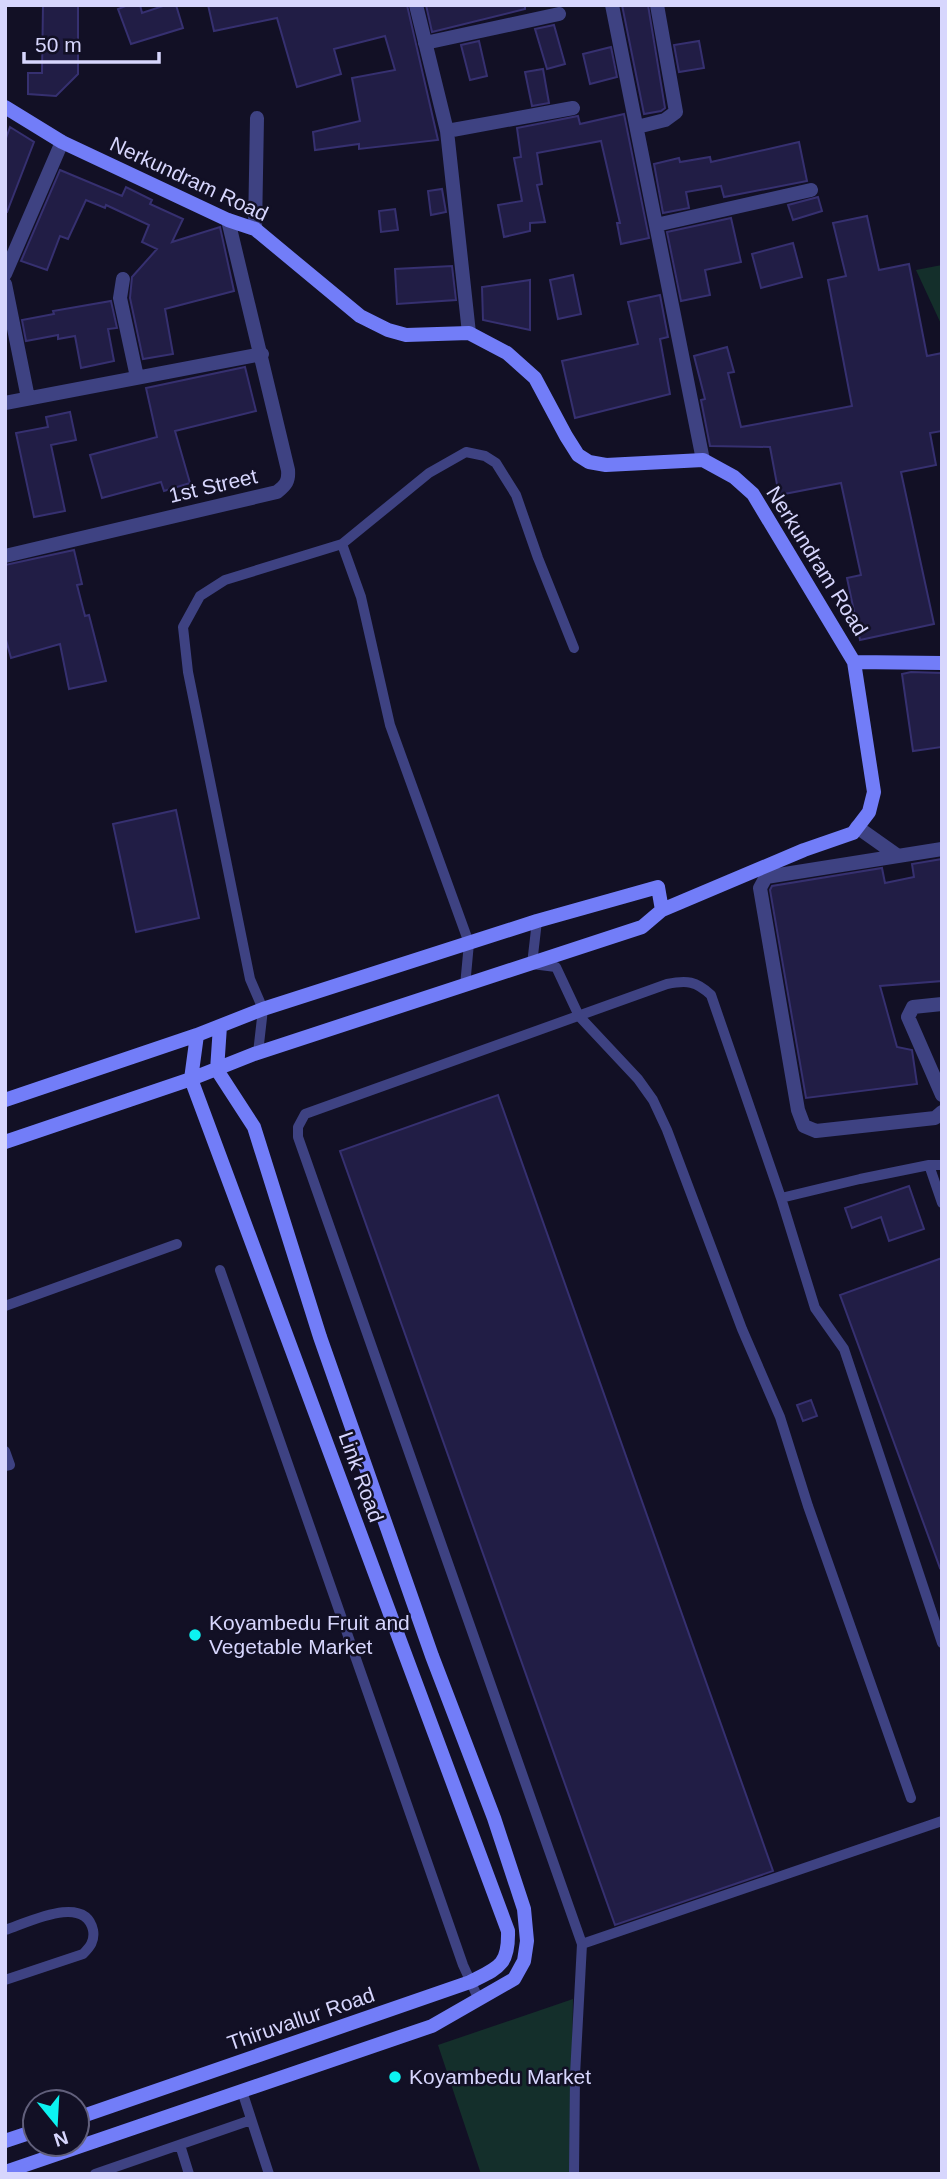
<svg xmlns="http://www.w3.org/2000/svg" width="947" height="2179" viewBox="0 0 947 2179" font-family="Arial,sans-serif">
	<rect width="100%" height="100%" fill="#121025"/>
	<path fill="#142f2b" d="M942 265V326L916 270Z
		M573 1999 570 2174H481L438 2045Z"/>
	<path fill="#211d45" stroke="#363070" stroke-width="2" d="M43 5H78V74L56 96 28 94V73H42Z
		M128 5H140L142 13 166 5H176L183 28 131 44 118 9Z
		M208 5H407L438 140 359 149V144L315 150 313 132 360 121 352 78 395 70 385 36 334 49 341 74 297 87 277 18 214 31Z
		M426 5H525V9L432 32Z
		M622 5H648L665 108 661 111 644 114Z
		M554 25 565 64 547 69 535 29Z
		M479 41 487 76 470 80 461 45Z
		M699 41 704 68 679 72 674 45Z
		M611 47 617 77 590 84 583 54Z
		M543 69 549 103 532 106 525 72Z
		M624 114 649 238 621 244 617 223H620L601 141 537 153 542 184 537 185 545 222 530 223V231L504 237 498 205 522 201 514 158 521 157 517 128 578 116 580 124Z
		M10 127 34 142 7 212H5V141Z
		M799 142 807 181 724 197 721 186 686 192 689 208 663 213 654 164 679 158 680 162 710 157 711 162Z
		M60 170 122 196 126 187 152 200 150 204 183 219 172 242 220 227 234 291 165 309 173 354 143 359 130 298 132 277 157 249 142 242 149 225 106 205 105 208 86 200 68 239 60 236 47 270 21 261Z
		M442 189 446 212 431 215 428 191Z
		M818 197 822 211 793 220 788 205Z
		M395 209 398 230 381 232 379 211Z
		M867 216 879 270 909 264 927 356 942 353V431L930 433 936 465 901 472 934 624 860 640 847 578 861 575 841 483 779 495 770 447 710 446 701 400 705 399 694 356 727 347 734 372 728 373 741 427 852 406 828 280 846 276 833 223Z
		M731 218 741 262 705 270 710 295 681 301 667 232Z
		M793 243 802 277 761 288 752 254Z
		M452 266 456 300 397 304 395 269Z
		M573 275 581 314 558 319 550 280Z
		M530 280V330L483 320 482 287Z
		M660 295 668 337 660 339 670 394 575 418 562 361 638 344 628 302Z
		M111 301 117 328 108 329 114 361 81 368 75 336 58 339V335L26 341 22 320 54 314 53 311Z
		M245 367 256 411 175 431 190 483 164 491 161 482 102 498 90 455 157 437 146 388Z
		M70 412 76 440 51 445 65 511 34 517 16 433 48 427 46 417Z
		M74 550 82 584 77 585 85 616 89 615 106 681 69 689 60 644 11 658 5 636V565Z
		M911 672 942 673V747L913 751 902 674Z
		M176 810 199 918 136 932 113 824Z
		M942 859V981L880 986 897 1047 912 1050 917 1084 806 1098 770 890 772 886 882 868 885 883 914 877 912 864Z
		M498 1095 773 1871 615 1925 340 1151Z
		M909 1186 924 1229 889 1241 881 1217 852 1228 845 1208Z
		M942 1258V1567L940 1568 840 1295Z
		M811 1400 817 1416 803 1421 797 1405Z"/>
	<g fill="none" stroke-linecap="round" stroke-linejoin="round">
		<path stroke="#3e4282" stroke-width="10" d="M342 544 429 473 466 452 485 456 496 463 516 495 538 558 574 648
			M537 921 532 964 556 967 579 1016 638 1079 653 1100 667 1130 742 1329 780 1417 808 1506 911 1798
			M258 1053 263 1009 250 979 188 672 183 627 200 596 225 580 342 544 361 597 390 725 469 943 465 986
			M929 1165 942 1203
			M781 1198 815 1308 844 1349 942 1643
			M220 1270 425 1856 463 1965 479 2000
			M5 1306 177 1244
			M5 1451 10 1465 5 1466
			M5 1930C27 1923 85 1893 93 1930 95 1941 90 1947 83 1954L5 1980
			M582 1944 942 1821
			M242 2091 269 2174
			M180 2145 189 2174
			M95 2174 251 2120
			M574 2174 575 2075 582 1944 298 1137V1127L305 1114 667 984C687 980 696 981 711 995L781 1198 860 1179 929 1165H942"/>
		<path stroke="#3e4282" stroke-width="14" d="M416 5 447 131 469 333
			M612 5 703 460
			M425 43 559 14
			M637 127 665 120 676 112 657 5
			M447 131 573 108
			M656 225 811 190
			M255 229 257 118
			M5 274 62 142
			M123 279 120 298 137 377
			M5 284 28 398
			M5 403 262 354
			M5 556 277 492C286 485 289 481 288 470L228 220
			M857 827 898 856
			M942 849 766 877 760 888 798 1110 804 1126 816 1131 935 1118 942 1112
			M942 1004 913 1007 908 1017 942 1095"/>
		<path stroke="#727df8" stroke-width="14" d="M5 107 62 142 228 220 255 229 360 316 388 330 406 335 469 333 507 353 535 378 566 436 578 455 589 462 606 465 703 460 734 477 753 494 854 662 874 792 869 812 853 833 804 850 662 910 642 927 254 1054 191 1079 5 1142
			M854 662 942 663
			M5 1100 197 1035 263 1009 537 921 658 887 662 910
			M77 2118 470 1982C498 1968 509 1966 508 1931L191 1079 197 1035
			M5 2141 35 2131
			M5 2172 432 2026 514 1979 524 1961 527 1941 524 1909 494 1818 432 1656 320 1337 254 1127 217 1070 220 1026"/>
	</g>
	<g fill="#0cf3f1" stroke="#121025" stroke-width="2.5">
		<circle cx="195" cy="1635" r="7"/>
		<circle cx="395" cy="2077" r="7"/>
	</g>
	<g text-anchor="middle" stroke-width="5" stroke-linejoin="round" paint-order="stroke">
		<g font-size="21" fill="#d7d6fd" stroke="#121025">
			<text transform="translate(189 179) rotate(25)" y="7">Nerkundram Road</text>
			<text transform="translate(213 486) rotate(-13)" y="7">1st Street</text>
			<text transform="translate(817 561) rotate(58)" y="7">Nerkundram Road</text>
			<text transform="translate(361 1477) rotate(70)" y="7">Link Road</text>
			<text transform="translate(301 2019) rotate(-19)" y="7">Thiruvallur Road</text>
		</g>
		<g font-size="21" fill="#d7d6fd" stroke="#121025" text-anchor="start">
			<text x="209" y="1630">Koyambedu Fruit and<tspan x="209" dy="24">Vegetable Market</tspan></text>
			<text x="409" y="2084">Koyambedu Market</text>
		</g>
	</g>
	<rect width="947" height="2179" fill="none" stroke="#d7d6fd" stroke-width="14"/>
	<g transform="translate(56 2123) rotate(162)"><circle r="33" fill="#121025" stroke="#615f7b" stroke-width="2"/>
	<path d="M0-5L12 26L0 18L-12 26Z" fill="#0cf3f1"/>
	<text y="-10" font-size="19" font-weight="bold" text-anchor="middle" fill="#d7d6fd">N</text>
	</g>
	<path d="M24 52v10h135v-10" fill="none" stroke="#d7d6fd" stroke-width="3.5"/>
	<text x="35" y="52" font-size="21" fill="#d7d6fd" stroke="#121025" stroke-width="5" paint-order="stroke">50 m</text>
</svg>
